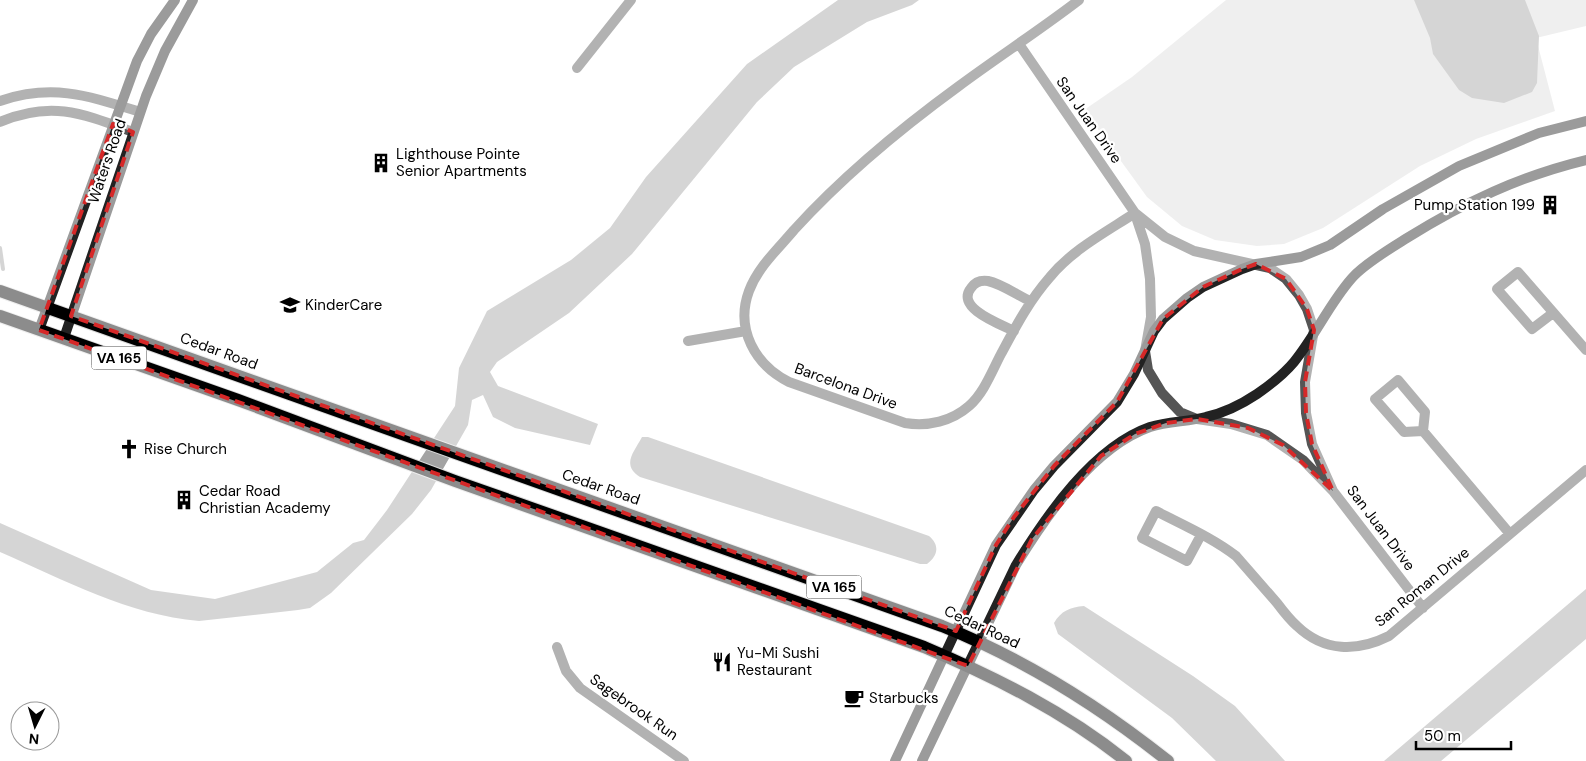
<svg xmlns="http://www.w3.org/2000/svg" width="1586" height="761" viewBox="0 0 1586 761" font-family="'DM Sans',sans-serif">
	<rect width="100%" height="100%" fill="#fff"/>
	<path fill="#dcdcdc" d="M1226 0H1586V26L1536 38 1555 111 1476 139 1420 166 1323 228 1284 244 1257 246 1215 240 1182 226 1147 197 1084 110 1132 77Z"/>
	<path fill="#a3a3a3" d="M838 0H919L912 5 867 22 794 67 757 102 632 254 569 313 497 362 490 372 498 386 598 424 590 445 515 428 493 417 483 395 472 400 468 425 431 490 412 514 331 593 310 608 298 610 199 621C129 615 64 580 0 552V523L151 590 215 599 317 572 353 543 364 540 387 510 455 406 459 368 487 311 571 260 610 228 646 177 747 64Z
		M1414 0H1525L1539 36 1537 83 1532 92 1504 103 1472 98 1459 90 1433 54 1430 38Z
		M642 437H648L929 536C940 545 938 556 927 564H920L640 477C621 465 634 452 642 437Z
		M1586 589V639L1441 761H1384Z
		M1084 606 1193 676 1235 706 1285 761H1216L1172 718 1058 634 1054 623C1061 611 1070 607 1084 606Z"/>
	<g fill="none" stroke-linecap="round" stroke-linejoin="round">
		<path stroke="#a3a3a3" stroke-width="4" d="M0 248 3 269"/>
		<defs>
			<path id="primary" d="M0 291 942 626C1024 659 1099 706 1168 761
				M0 316 238 400 455 481 924 647C995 677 1065 712 1126 761"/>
		</defs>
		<use href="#primary" stroke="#dbdbdb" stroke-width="14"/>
		<path stroke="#555" stroke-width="10" d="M1079 0C1040 30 998 57 959 86 900 129 843 176 794 230 778 249 758 267 749 291 735 329 755 365 789 382L905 423C928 427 952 421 969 406 984 393 992 371 1001 354 1016 326 1029 301 1050 277 1072 250 1106 232 1135 213
			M1019 44 1135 213 1165 237 1194 251 1270 268 1286 279 1299 295 1307 309 1314 330 1305 382 1306 413 1312 444 1333 491
			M577 68 631 0
			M0 101C53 83 89 96 140 112
			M0 122C52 100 84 114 133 132
			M1135 214 1145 244 1150 279 1151 317 1145 351 1148 370 1162 393 1180 412 1197 419 1231 424 1267 435 1303 460 1333 491 1423 608
			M1553 313 1532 329 1497 289 1518 272 1586 350
			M1014 331C1000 324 955 308 971 288 975 282 981 280 988 281 1002 284 1017 295 1030 301
			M688 341 746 331
			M1423 431 1404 432 1375 399 1398 380 1425 412 1423 431 1510 534
			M1201 535 1187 561 1142 538 1156 511C1183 525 1213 538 1236 556 1250 572 1263 587 1277 603 1283 611 1289 619 1297 626 1324 652 1357 652 1389 636L1586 470
			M557 647 566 671 580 688 684 761"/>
		<path stroke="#222" stroke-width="10" d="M39 330 137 61 151 34 175 0
			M64 338 146 96 165 51 193 0
			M895 761 996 545 1034 490 1054 466 1117 402 1134 374 1154 331 1163 319 1187 298 1203 287 1242 269 1256 264 1301 257 1330 245 1383 209 1459 166 1539 133 1586 121
			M922 761 1016 565C1046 516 1093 447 1150 427 1169 421 1188 422 1206 417 1224 413 1242 404 1257 394 1270 385 1284 374 1294 362 1316 335 1329 304 1352 278 1364 264 1391 248 1407 238 1465 202 1520 176 1586 160"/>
		<use href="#primary" stroke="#000" stroke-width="12"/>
	</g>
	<path d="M0 0H1586V761H0ZM113 124 133 132 71 316 956 631 996 545 1014 517 1054 466 1117 402 1163 319 1203 287 1242 269 1256 264 1286 279 1307 309 1314 330 1305 382 1306 413 1312 444 1333 491 1283 445 1248 428 1197 419 1166 423 1135 434 1101 456 1032 539 968 666 39 330Z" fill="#fff" fill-opacity=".55" fill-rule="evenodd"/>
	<path fill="none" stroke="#d62828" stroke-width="4" stroke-dasharray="10 6" stroke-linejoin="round" d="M113 124 133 132 71 316 956 631 996 545 1014 517 1054 466 1117 402 1163 319 1203 287 1242 269 1256 264 1286 279 1307 309 1314 330 1305 382 1306 413 1312 444 1333 491 1283 445 1248 428 1197 419 1166 423 1135 434 1101 456 1032 539 968 666 39 330Z"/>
	<defs>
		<symbol id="building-bare" viewBox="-9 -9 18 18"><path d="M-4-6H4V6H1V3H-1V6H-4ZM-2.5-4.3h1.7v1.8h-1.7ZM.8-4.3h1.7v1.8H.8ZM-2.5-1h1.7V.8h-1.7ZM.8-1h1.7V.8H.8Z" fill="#000" stroke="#fff" stroke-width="2.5" paint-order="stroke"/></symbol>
		<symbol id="school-bare" viewBox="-9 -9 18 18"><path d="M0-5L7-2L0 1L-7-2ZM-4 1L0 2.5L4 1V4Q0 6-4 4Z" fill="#000" stroke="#fff" stroke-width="2.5" paint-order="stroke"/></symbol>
		<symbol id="church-bare" viewBox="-9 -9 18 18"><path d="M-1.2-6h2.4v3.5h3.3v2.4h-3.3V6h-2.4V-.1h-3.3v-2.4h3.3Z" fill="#000" stroke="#fff" stroke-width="2.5" paint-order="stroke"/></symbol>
		<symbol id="restaurant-bare" viewBox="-9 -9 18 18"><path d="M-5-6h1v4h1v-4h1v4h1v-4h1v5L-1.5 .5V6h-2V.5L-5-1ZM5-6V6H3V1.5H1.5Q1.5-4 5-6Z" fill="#000" stroke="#fff" stroke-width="2.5" paint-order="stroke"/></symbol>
		<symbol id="cafe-bare" viewBox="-9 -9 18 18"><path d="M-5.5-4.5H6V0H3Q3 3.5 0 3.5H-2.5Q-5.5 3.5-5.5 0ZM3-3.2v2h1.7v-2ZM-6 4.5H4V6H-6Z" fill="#000" stroke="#fff" stroke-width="2.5" paint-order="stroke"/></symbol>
	</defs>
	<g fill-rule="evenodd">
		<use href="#building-bare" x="367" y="149" width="28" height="28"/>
		<use href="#building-bare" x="1536" y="191" width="28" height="28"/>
		<use href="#school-bare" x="276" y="291" width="28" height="28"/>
		<use href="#church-bare" x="115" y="435" width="28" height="28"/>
		<use href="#building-bare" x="170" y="486" width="28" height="28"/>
		<use href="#restaurant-bare" x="708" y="648" width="28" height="28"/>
		<use href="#cafe-bare" x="840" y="684" width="28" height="28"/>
	</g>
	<g text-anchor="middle" stroke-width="4.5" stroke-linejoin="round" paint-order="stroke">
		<g fill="#fff" stroke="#4c4c4c" stroke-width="1">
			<rect x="91.5" y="346.5" width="55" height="23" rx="4"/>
			<rect x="806.5" y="575.5" width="55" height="23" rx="4"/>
		</g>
		<g font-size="14" font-weight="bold" fill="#000">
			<text x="119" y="363">VA 165</text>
			<text x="834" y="592">VA 165</text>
		</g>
		<g font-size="15" fill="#000" stroke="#fff">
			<text transform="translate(1089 120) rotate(55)" y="5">San Juan Drive</text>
			<text transform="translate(107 161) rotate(-71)" y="5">Waters Road</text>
			<text transform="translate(219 351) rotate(20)" y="5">Cedar Road</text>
			<text transform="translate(846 386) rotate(20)" y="5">Barcelona Drive</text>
			<text transform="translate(601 487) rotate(19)" y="5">Cedar Road</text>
			<text transform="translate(1381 528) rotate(53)" y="5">San Juan Drive</text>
			<text transform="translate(1422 587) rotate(-39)" y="5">San Roman Drive</text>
			<text transform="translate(982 627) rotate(25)" y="5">Cedar Road</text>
			<text transform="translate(634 707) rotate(35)" y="5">Sagebrook Run</text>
		</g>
		<g font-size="15" fill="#000" stroke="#fff" text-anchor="start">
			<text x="396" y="159">Lighthouse Pointe<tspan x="396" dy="17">Senior Apartments</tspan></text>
			<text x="1535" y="210" text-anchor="end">Pump Station 199</text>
			<text x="305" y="310">KinderCare</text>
			<text x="144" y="454">Rise Church</text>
			<text x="199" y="496">Cedar Road<tspan x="199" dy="17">Christian Academy</tspan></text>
			<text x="737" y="658">Yu-Mi Sushi<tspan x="737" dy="17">Restaurant</tspan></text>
			<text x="869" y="703">Starbucks</text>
		</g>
	</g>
	<g transform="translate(35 726) rotate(185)"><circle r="24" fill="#ffffff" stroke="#999999"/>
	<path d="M0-4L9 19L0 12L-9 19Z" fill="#000000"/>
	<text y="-8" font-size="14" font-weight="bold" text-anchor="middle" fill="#000000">N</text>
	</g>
	<path d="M1416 741v8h95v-8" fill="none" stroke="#000000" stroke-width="2.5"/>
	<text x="1424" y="741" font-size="15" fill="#000000" stroke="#ffffff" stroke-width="4" paint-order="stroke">50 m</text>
</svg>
